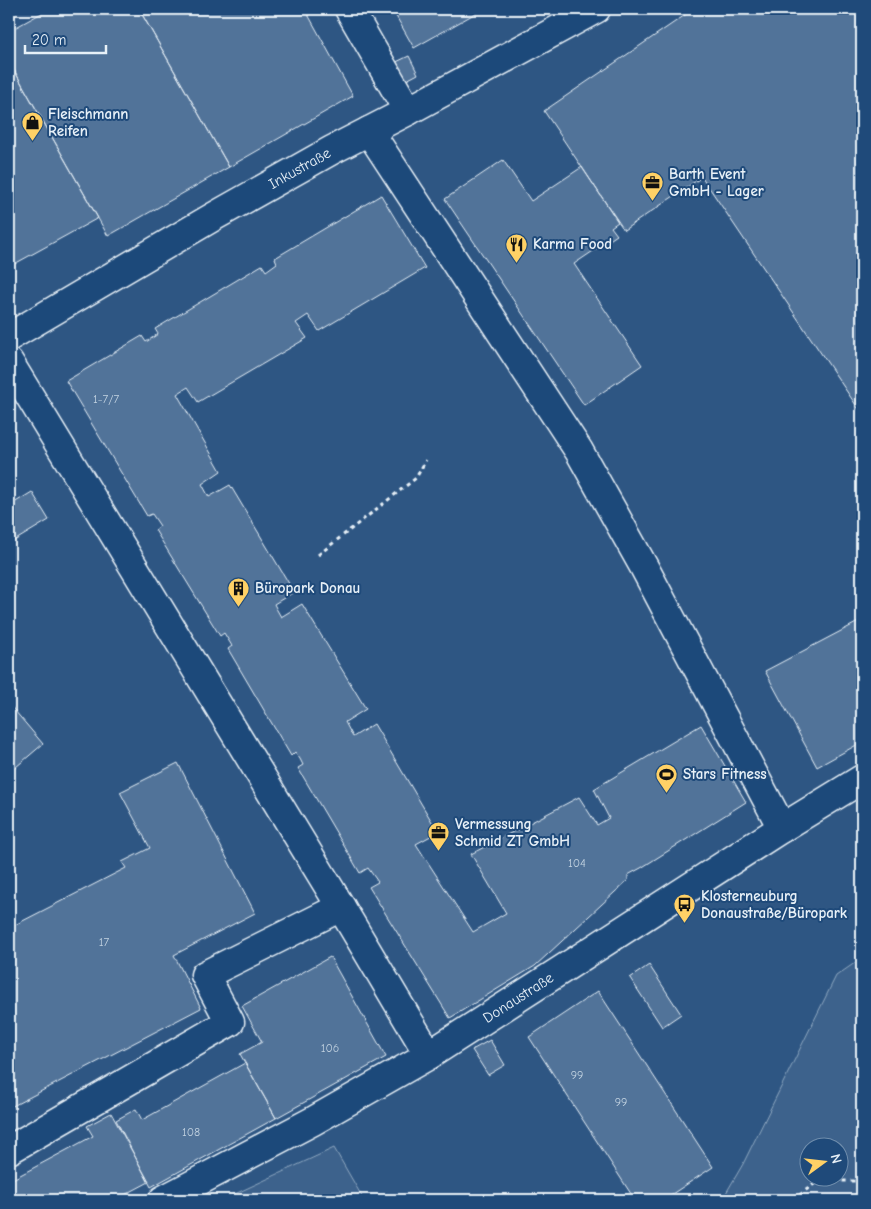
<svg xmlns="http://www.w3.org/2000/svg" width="871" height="1209" viewBox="0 0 871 1209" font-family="'Comic Neue',sans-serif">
	<rect width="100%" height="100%" fill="#1f4a7a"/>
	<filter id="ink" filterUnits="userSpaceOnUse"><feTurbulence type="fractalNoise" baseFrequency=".02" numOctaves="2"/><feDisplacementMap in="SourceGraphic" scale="10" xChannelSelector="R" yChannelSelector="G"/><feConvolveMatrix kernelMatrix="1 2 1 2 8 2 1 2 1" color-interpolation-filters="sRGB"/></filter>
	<g filter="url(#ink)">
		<path fill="#2e5683" d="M9 9H862V958L836 976 743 1164 723 1200H364L333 1148 222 1200H9Z"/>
		<path fill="#3c628c" stroke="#92aac2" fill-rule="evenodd" d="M862 958V1200H722L743 1164 836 976ZM808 1146H838V1176H808Z
			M334 1148 364 1200H222Z"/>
		<path fill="#517399" stroke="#e8f1f8" d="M49 9H139L229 167 108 236 9 61V31Z
			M139 9H305L353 96 229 167Z
			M392 9H483L414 48Z
			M694 9H862V414L702 177 624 230 544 111Z
			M409 56 418 74 401 83 392 64Z
			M11 65 98 218 9 267V66Z
			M503 160 531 201 582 167 618 222 611 227 617 235 574 264 642 365 584 405 445 199Z
			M381 195 425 268 319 331 308 315 296 323 307 338 198 402 188 387 177 394 221 471 202 484 209 497 230 485 294 592 274 604 277 610 281 617 302 604 366 709 345 722 353 737 374 724 438 832 416 844 473 932 506 913 471 854 579 797 597 825 609 818 594 789 701 725 746 802 641 868 628 875V880L535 966 450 1018 369 887 378 882 368 868 360 873 298 768 303 765 300 759 295 752 291 756 228 649 232 646 224 633 220 636 155 530 160 526 152 514 147 516 66 381 142 336 146 342 158 334 155 329 262 265 266 271 277 263 275 258Z
			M32 492 49 520 9 544V506Z
			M862 620V742L817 767 765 671Z
			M9 704 43 744 9 773Z
			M178 763 255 913 174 955 201 1008 9 1108V928L126 868 122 862 150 848 120 792Z
			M330 957 386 1057 276 1118 240 1054 262 1042 242 1006Z
			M649 965 681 1014 662 1027 630 978Z
			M598 991 713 1167 663 1200H635L529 1037Z
			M490 1040 505 1065 488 1075 472 1050Z
			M245 1063 276 1118 151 1187 116 1120 136 1109 142 1120Z
			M111 1113 149 1182 115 1200H9V1181L93 1136 87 1126Z"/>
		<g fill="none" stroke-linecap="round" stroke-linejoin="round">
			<defs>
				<g id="minor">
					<path d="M349 9 408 111"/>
					<path d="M369 131 579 451 644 567 782 828"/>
					<path id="s1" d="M9 337 213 217 332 150 408 111 596 9"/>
					<path d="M9 362 341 907 429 1055"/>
					<path d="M9 1150 230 1022 205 975 341 907"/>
					<path id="s2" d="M163 1200 313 1121 429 1055 782 828 862 779"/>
				</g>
			</defs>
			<use href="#minor" stroke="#e8f1f8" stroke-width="31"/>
			<path stroke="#e8f1f8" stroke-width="3" stroke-dasharray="4 4" stroke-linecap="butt" d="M318 555 416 478 426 460
				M793 1200 818 1181H862"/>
			<use href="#minor" stroke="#1f4a7a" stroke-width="28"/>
		</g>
	</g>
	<defs>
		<symbol id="shop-pin" viewBox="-11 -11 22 30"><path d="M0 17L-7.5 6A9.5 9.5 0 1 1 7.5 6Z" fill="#ffd166" stroke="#1f4a7a"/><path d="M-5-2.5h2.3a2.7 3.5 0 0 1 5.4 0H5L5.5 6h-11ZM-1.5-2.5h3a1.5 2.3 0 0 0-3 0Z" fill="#111"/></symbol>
		<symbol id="office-pin" viewBox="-11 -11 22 30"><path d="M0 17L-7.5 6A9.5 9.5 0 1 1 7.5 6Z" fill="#ffd166" stroke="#1f4a7a"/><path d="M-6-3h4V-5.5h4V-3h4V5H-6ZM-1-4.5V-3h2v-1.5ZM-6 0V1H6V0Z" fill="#111"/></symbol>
		<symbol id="restaurant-pin" viewBox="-11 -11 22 30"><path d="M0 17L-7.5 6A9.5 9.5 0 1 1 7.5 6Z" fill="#ffd166" stroke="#1f4a7a"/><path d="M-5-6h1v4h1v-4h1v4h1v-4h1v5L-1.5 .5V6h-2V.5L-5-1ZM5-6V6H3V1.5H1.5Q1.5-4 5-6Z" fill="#111"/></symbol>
		<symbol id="building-pin" viewBox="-11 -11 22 30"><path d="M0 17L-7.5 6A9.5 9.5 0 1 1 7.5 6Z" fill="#ffd166" stroke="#1f4a7a"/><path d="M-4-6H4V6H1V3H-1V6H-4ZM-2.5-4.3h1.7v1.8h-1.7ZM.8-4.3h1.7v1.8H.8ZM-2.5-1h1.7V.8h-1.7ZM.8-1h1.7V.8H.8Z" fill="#111"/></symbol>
		<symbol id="stadium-pin" viewBox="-11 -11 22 30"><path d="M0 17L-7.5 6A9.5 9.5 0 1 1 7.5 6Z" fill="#ffd166" stroke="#1f4a7a"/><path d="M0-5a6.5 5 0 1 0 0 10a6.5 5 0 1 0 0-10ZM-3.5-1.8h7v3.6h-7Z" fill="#111"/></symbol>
		<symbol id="bus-pin" viewBox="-11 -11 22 30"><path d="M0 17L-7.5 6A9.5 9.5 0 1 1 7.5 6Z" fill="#ffd166" stroke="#1f4a7a"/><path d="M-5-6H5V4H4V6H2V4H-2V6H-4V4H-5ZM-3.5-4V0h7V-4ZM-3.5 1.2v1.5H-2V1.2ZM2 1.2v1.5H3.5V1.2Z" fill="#111"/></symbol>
	</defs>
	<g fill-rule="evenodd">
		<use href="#shop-pin" x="20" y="110" width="25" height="34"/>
		<use href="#office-pin" x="640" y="170" width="25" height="34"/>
		<use href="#restaurant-pin" x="504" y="232" width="25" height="34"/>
		<use href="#building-pin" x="226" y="576" width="25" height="34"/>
		<use href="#stadium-pin" x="654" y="762" width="25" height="34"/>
		<use href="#office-pin" x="426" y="820" width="25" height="34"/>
		<use href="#bus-pin" x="672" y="892" width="25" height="34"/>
	</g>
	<g text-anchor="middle" stroke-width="4" stroke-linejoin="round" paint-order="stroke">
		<g font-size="12" fill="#c2d2e0">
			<text x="106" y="403">1-7/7</text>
			<text x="577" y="867">104</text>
			<text x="104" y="946">17</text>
			<text x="330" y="1052">106</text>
			<text x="577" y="1079">99</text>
			<text x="621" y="1106">99</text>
			<text x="191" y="1136">108</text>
		</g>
		<g font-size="15" font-weight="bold" fill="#e8f1f8" stroke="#1f4a7a" text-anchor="start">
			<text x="48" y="119">Fleischmann<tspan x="48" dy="17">Reifen</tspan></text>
			<text x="669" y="179">Barth Event<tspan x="669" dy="17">GmbH - Lager</tspan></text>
			<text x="533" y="249">Karma Food</text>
			<text x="255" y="593">Büropark Donau</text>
			<text x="683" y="779">Stars Fitness</text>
			<text x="455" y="829">Vermessung<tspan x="455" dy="17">Schmid ZT GmbH</tspan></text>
			<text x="701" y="901">Klosterneuburg<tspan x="701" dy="17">Donaustraße/Büropark</tspan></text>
		</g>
		<g font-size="15" fill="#e8f1f8" stroke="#1f4a7a">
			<text dy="5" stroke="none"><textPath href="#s1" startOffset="336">Inkustraße</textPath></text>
			<text dy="5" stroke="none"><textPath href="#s2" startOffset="409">Donaustraße</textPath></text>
		</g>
	</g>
	<rect width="871" height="1209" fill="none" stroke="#1f4a7a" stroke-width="30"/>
	<rect x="15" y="15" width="841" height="1179" fill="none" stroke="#e8f1f8" stroke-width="2" filter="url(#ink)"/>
	<g transform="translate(824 1162) rotate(75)"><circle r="24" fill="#1f4a7a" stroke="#6f8dac"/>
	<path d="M0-4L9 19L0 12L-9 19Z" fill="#ffd166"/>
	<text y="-8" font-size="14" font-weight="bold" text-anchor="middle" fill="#e8f1f8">N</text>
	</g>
	<path d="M25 45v8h81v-8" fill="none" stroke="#e8f1f8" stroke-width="2.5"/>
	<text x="32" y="45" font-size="15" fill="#e8f1f8" stroke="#1f4a7a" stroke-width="4" paint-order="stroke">20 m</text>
</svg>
